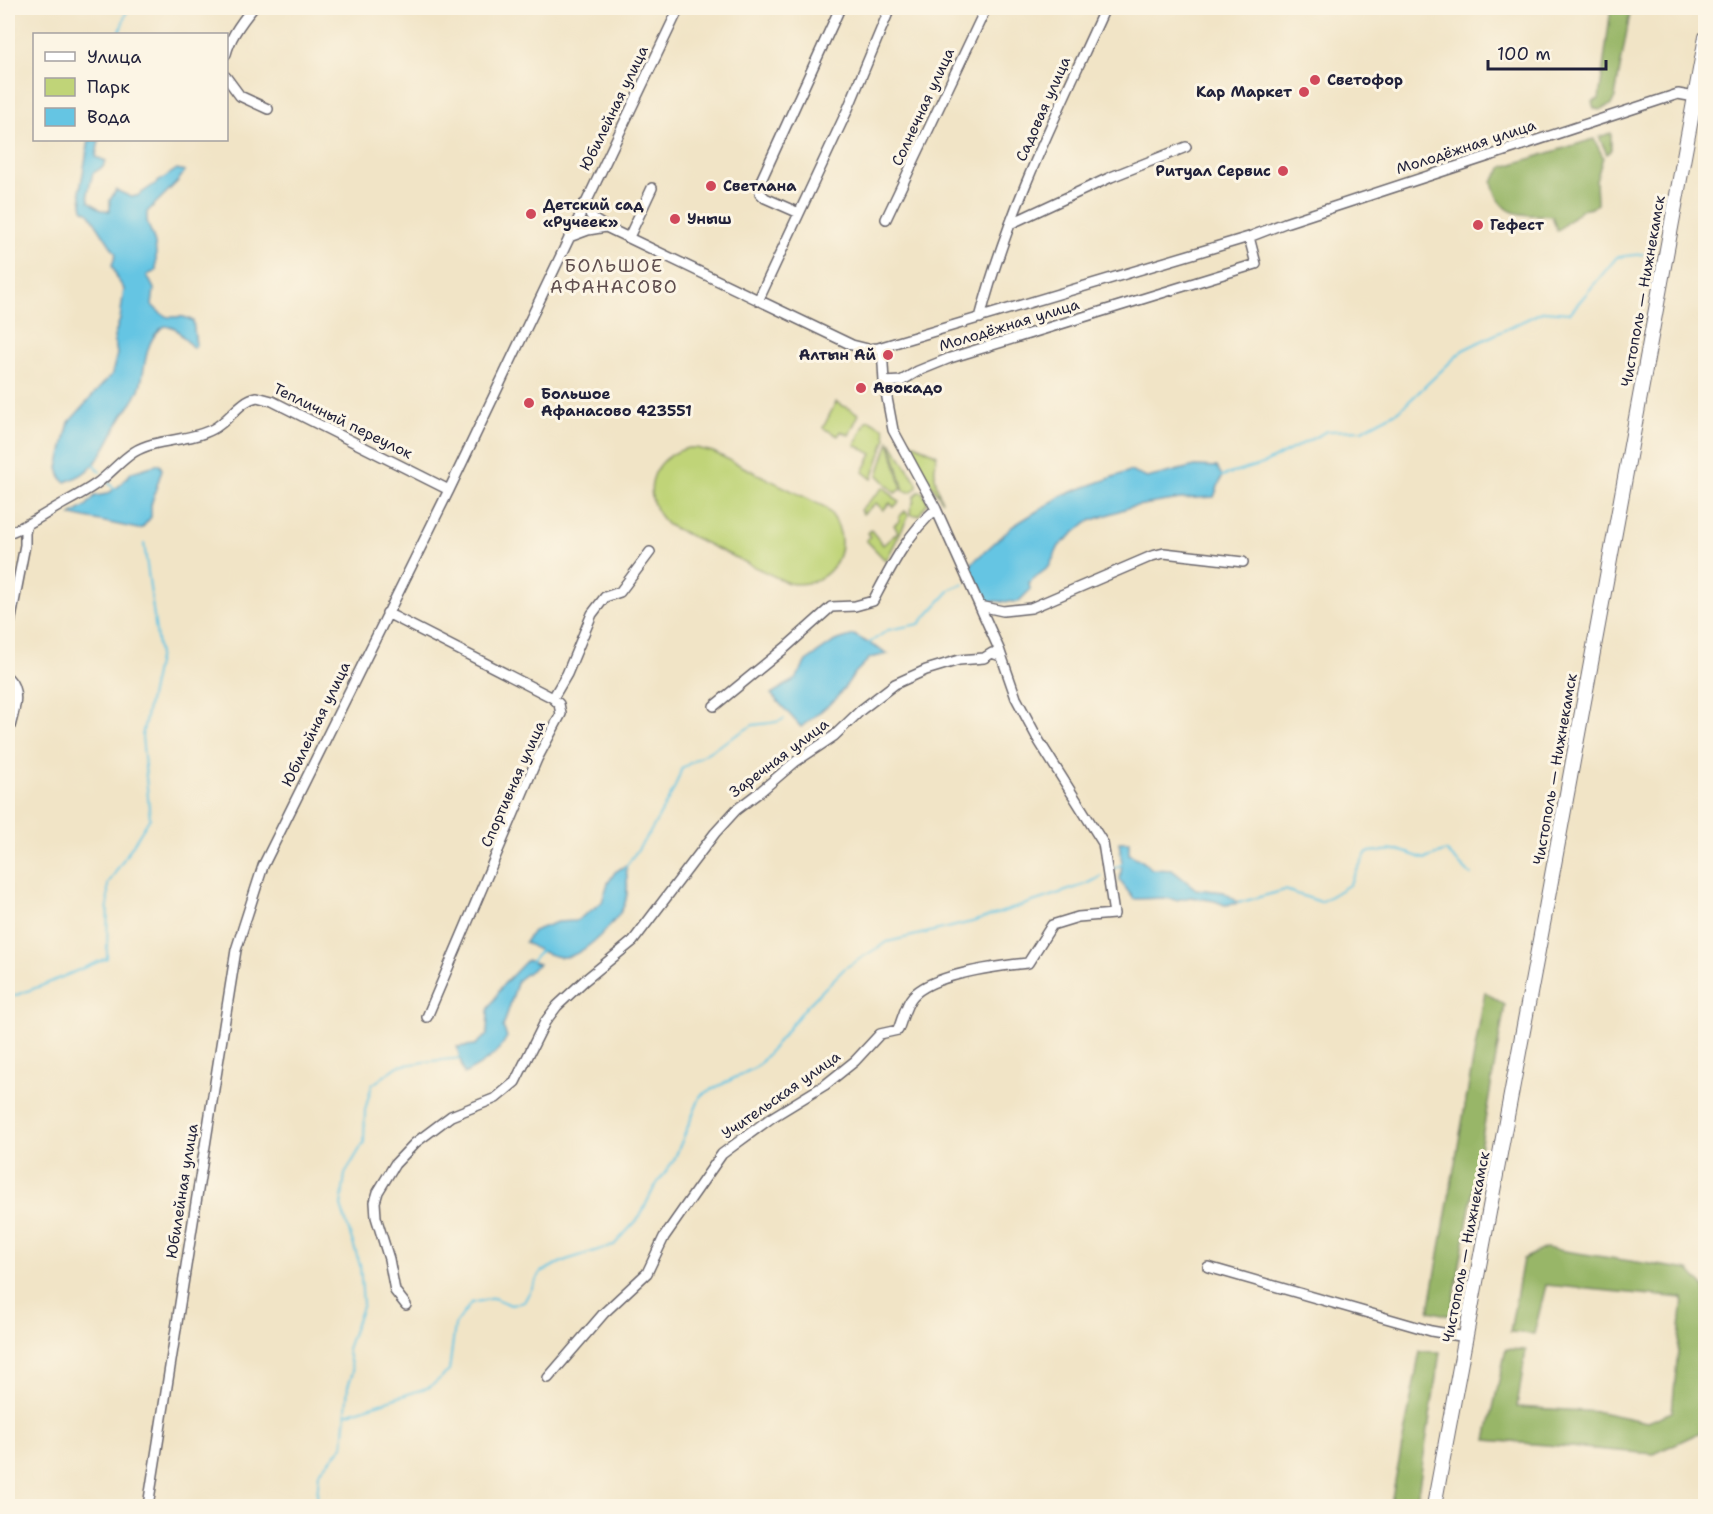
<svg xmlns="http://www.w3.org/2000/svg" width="1713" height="1514" viewBox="0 0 1713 1514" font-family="'Shantell Sans',sans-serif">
	<rect width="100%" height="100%" fill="#fcf5e5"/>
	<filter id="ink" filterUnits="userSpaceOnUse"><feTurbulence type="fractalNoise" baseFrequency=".0167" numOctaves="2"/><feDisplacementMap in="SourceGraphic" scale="12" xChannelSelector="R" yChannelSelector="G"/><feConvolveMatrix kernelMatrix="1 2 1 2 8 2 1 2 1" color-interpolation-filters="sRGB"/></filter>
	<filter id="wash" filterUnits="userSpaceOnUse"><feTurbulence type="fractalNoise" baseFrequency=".008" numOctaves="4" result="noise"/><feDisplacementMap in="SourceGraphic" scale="24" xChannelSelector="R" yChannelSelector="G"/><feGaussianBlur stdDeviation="1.35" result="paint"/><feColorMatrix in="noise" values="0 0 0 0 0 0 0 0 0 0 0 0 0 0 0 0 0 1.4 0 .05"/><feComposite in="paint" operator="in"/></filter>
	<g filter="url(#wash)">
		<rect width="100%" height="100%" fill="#f1e4c6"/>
		<path fill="#c0d478" stroke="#717b5a" stroke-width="1.5" d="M836 402 859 414 849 435 841 431 838 436 823 428Z
			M869 420 884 428 886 438 872 479 863 472 872 454 855 445 866 421Z
			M901 437 937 455C932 470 936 487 942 501Z
			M889 441 902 489 895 493 878 475Z
			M891 442 917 483V487L911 492 904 491Z
			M688 448H696L713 452 825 507C859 540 835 591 788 583L668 525C639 498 649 458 688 448Z
			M884 487 899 502 894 507 890 503 883 510 876 503 863 514 860 510Z
			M920 491 922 492 928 502 919 515H912L910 510 914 500V496Z
			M905 511 909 515 886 561 866 540 870 537 868 533 871 530 883 545 898 532 894 525 900 521 899 517Z"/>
		<path fill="#98b668" stroke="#5d6c52" stroke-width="1.5" d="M1611 8H1631L1615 97 1611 105 1599 110 1594 108 1592 102 1599 99Z
			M1611 133V151L1607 154 1599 137Z
			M1594 139 1603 157 1596 181 1597 204 1592 208 1581 210 1557 231 1552 216C1520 213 1501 220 1492 182L1503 167Z
			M1485 992 1505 1005 1451 1316 1429 1311Z
			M1545 1248 1689 1270 1705 1287V1430L1654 1454 1486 1440 1506 1349 1526 1350 1517 1407 1600 1412 1647 1422 1672 1412 1683 1298 1546 1285 1534 1334 1510 1332 1523 1259Z
			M1420 1351 1440 1352 1416 1506 1391 1503Z"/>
		<path fill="#65c5e3" stroke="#44748f" stroke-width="1.5" d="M89 140H99L96 157 106 161 103 167 93 173 88 192 89 201 101 210 110 211V200L116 190 131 197 137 196 177 169 185 171 178 181 147 212C146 229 151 227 154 240 157 250 156 260 156 271L147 275 154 289 152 305C173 328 173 309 193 321L196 345 193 348 175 328 165 326C145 337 146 364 141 383 138 396 130 405 123 415 106 443 100 472 65 482L61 478 58 468 69 422 112 374 117 354 114 337 120 319 124 289 118 280 112 265 116 254 90 214 83 209 80 190Z
			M159 464 162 469 151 505V517L142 528 138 529 71 515 86 506 95 496 107 494 119 486 132 472Z
			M1195 466 1217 467 1222 476 1214 497 1180 499 1130 507 1087 522 1059 546 1049 567 1029 582 1030 590 1018 602 987 601 973 580 971 564 1013 526 1063 495 1130 471 1147 478Z
			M854 635 888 654 870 658 855 673 836 699 801 727 771 694 796 679 806 661 835 641Z
			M1119 842H1129V854L1142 861 1152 869 1172 870 1196 889 1224 892 1239 903 1225 905 1215 901 1191 897 1176 900 1164 898 1134 899 1120 881 1122 863Z
			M626 865C627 877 629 891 625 903 620 919 583 957 564 957 551 957 535 949 525 942L533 931 557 922 576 921 593 909 602 902 608 883 615 872Z
			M527 960 539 964 518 980 503 1027 507 1037C497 1056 482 1064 464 1074L457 1047 475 1045 487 1035 488 1010 502 986Z"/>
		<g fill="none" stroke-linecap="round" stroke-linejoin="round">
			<path stroke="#65c5e3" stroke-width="2" d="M119 34 126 13 131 8
				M92 462 100 472
				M1219 477 1263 464 1327 431 1362 430 1400 410 1463 350 1544 311 1570 313 1617 257 1643 254
				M108 482 116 491
				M868 644 888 630 919 624 951 589 963 584
				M625 868 652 829 674 789 682 768 753 725C763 723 776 724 784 719
				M1113 869 1123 864
				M1238 903 1285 890 1321 902 1349 885 1367 852 1398 850 1425 859 1446 851 1471 875
				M530 963 542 949
				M8 998 41 986 107 958 108 884 150 818 142 736 159 654 144 543
				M346 1414 430 1387 449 1371 455 1325 471 1303 494 1298 511 1305 524 1302 541 1272 566 1260 614 1245 639 1218 654 1188 674 1160 701 1095 758 1066 806 1007 845 968 887 942 972 922 1087 884 1102 876
				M319 1506 317 1498 319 1473 343 1446 348 1386 353 1372 347 1349 363 1304 360 1265 341 1206 345 1174 364 1142 365 1110 372 1085 398 1066 432 1061 463 1058"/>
		</g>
	</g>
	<g filter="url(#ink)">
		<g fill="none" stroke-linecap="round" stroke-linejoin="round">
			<defs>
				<path id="street" d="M226 54C230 37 242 21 253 8
					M226 77 240 96 268 109
					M584 204 593 219 606 227
					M799 213 765 198 760 193 759 185 840 8
					M886 219 986 8
					M1012 223 1111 177 1186 147
					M569 237 588 230 606 227 852 345 868 349 878 348 1249 237 1285 223 1678 94 1695 97
					M629 237 652 188
					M758 301 847 111 890 8
					M980 318C1008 210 1059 109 1105 8
					M884 382 901 381 918 371 950 358 1256 264 1249 237
					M8 533C28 526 46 513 64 503 75 497 86 491 96 484 110 474 120 461 134 452 156 438 189 442 213 429 229 421 240 400 257 397L272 401 449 490
					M980 606 1003 611 1031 608 1152 556 1164 553 1243 562
					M387 613 553 698 559 704 561 714 537 759 427 1017
					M8 634 25 545V533L27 524
					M8 678C23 693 12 716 8 734
					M553 698 567 674 592 614 605 597 620 592 650 552
					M714 706 785 648 831 607 855 606 873 601C890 569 907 534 936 509
					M1208 1267 1431 1331 1466 1337
					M406 1305 395 1291 389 1259 376 1217 375 1202 378 1192 395 1164 415 1143 451 1116 496 1098 515 1082 545 1022 557 1006 584 981 633 941 715 833 736 810 761 791 795 762 834 736 861 710 895 684 926 670 959 660 984 658 992 653 1000 656
					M548 1378 604 1313 647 1273 664 1237 722 1154 771 1118 825 1085 855 1061 880 1034 898 1030C902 1020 906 1003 913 996 933 974 999 966 1028 963L1052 925 1078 917 1114 914 1103 843 1039 741 1016 698 999 649 936 509 893 430 884 382 882 347
					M148 1506 236 950 263 866 449 490 679 8"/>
				<path id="primary" d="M1434 1506 1546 908 1706 37"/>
			</defs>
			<use href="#street" stroke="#6a666c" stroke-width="12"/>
			<use href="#primary" stroke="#6a666c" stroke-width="16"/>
			<use href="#street" stroke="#fff" stroke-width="9"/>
			<use href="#primary" stroke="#fff" stroke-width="14"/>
		</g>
	</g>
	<g fill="#d1495b" stroke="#fcf5e5" stroke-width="2">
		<circle cx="1315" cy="80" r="6"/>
		<circle cx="1304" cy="92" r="6"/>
		<circle cx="1283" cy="171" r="6"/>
		<circle cx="711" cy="186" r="6"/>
		<circle cx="531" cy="214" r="6"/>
		<circle cx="675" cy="219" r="6"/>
		<circle cx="1478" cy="225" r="6"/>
		<circle cx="888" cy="355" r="6"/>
		<circle cx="861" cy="388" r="6"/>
		<circle cx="529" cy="403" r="6"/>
	</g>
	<g text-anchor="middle" stroke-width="6" stroke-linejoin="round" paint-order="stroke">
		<g font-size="15" font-weight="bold" fill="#22223b" stroke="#fcf5e5" text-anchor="start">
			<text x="1327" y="85">Светофор</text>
			<text x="1292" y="97" text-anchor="end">Кар Маркет</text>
			<text x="1271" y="176" text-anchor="end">Ритуал Сервис</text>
			<text x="723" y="191">Светлана</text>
			<text x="543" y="210">Детский сад<tspan x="543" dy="17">«Ручеек»</tspan></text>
			<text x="687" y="224">Уныш</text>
			<text x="1490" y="230">Гефест</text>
			<text x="876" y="360" text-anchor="end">Алтын Ай</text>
			<text x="873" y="393">Авокадо</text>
			<text x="541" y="399">Большое<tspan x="541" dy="17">Афанасово 423551</tspan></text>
		</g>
		<g font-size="15" fill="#22223b" stroke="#fcf5e5">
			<text transform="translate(923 107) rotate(-65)" y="5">Солнечная улица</text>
			<text transform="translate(614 108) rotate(-64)" y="5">Юбилейная улица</text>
			<text transform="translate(1043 109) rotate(-66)" y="5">Садовая улица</text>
			<text transform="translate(1466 147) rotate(-18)" y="5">Молодёжная улица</text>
			<text transform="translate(1643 291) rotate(-80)" y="5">Чистополь — Нижнекамск</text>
			<text transform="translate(1009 325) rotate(-17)" y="5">Молодёжная улица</text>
			<text transform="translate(343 421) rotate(26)" y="5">Тепличный переулок</text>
			<text transform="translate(316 724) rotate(-64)" y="5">Юбилейная улица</text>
			<text transform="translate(779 758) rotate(-37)" y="5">Заречная улица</text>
			<text transform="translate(1555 769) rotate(-80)" y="5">Чистополь — Нижнекамск</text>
			<text transform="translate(513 784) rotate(-66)" y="5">Спортивная улица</text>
			<text transform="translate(781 1095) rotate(-35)" y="5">Учительская улица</text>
			<text transform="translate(182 1191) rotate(-81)" y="5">Юбилейная улица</text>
			<text transform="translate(1466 1247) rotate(-79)" y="5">Чистополь — Нижнекамск</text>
		</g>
		<g font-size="18" letter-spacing="1.5" fill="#5f4e4e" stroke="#fcf5e5">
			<text x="614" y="272">БОЛЬШОЕ<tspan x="614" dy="21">АФАНАСОВО</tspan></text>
		</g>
	</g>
	<rect width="1713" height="1514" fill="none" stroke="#fcf5e5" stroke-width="30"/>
	<rect x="33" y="33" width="195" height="108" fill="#fcf5e5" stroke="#a5a1a1" stroke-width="1.5"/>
	<rect x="45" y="52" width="30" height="9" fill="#ffffff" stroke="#a5a1a1" stroke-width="1.5"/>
	<text x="87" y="63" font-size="18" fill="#22223b">Улица</text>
	<rect x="45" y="78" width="30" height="18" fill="#c0d478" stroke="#a5a1a1" stroke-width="1.5"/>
	<text x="87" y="93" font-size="18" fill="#22223b">Парк</text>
	<rect x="45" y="108" width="30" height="18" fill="#65c5e3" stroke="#a5a1a1" stroke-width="1.5"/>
	<text x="87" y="123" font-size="18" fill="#22223b">Вода</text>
	<path d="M1488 60v9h118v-9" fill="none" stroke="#22223b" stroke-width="3"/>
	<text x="1497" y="60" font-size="18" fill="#22223b" stroke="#fcf5e5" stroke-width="4.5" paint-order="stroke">100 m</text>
</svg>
